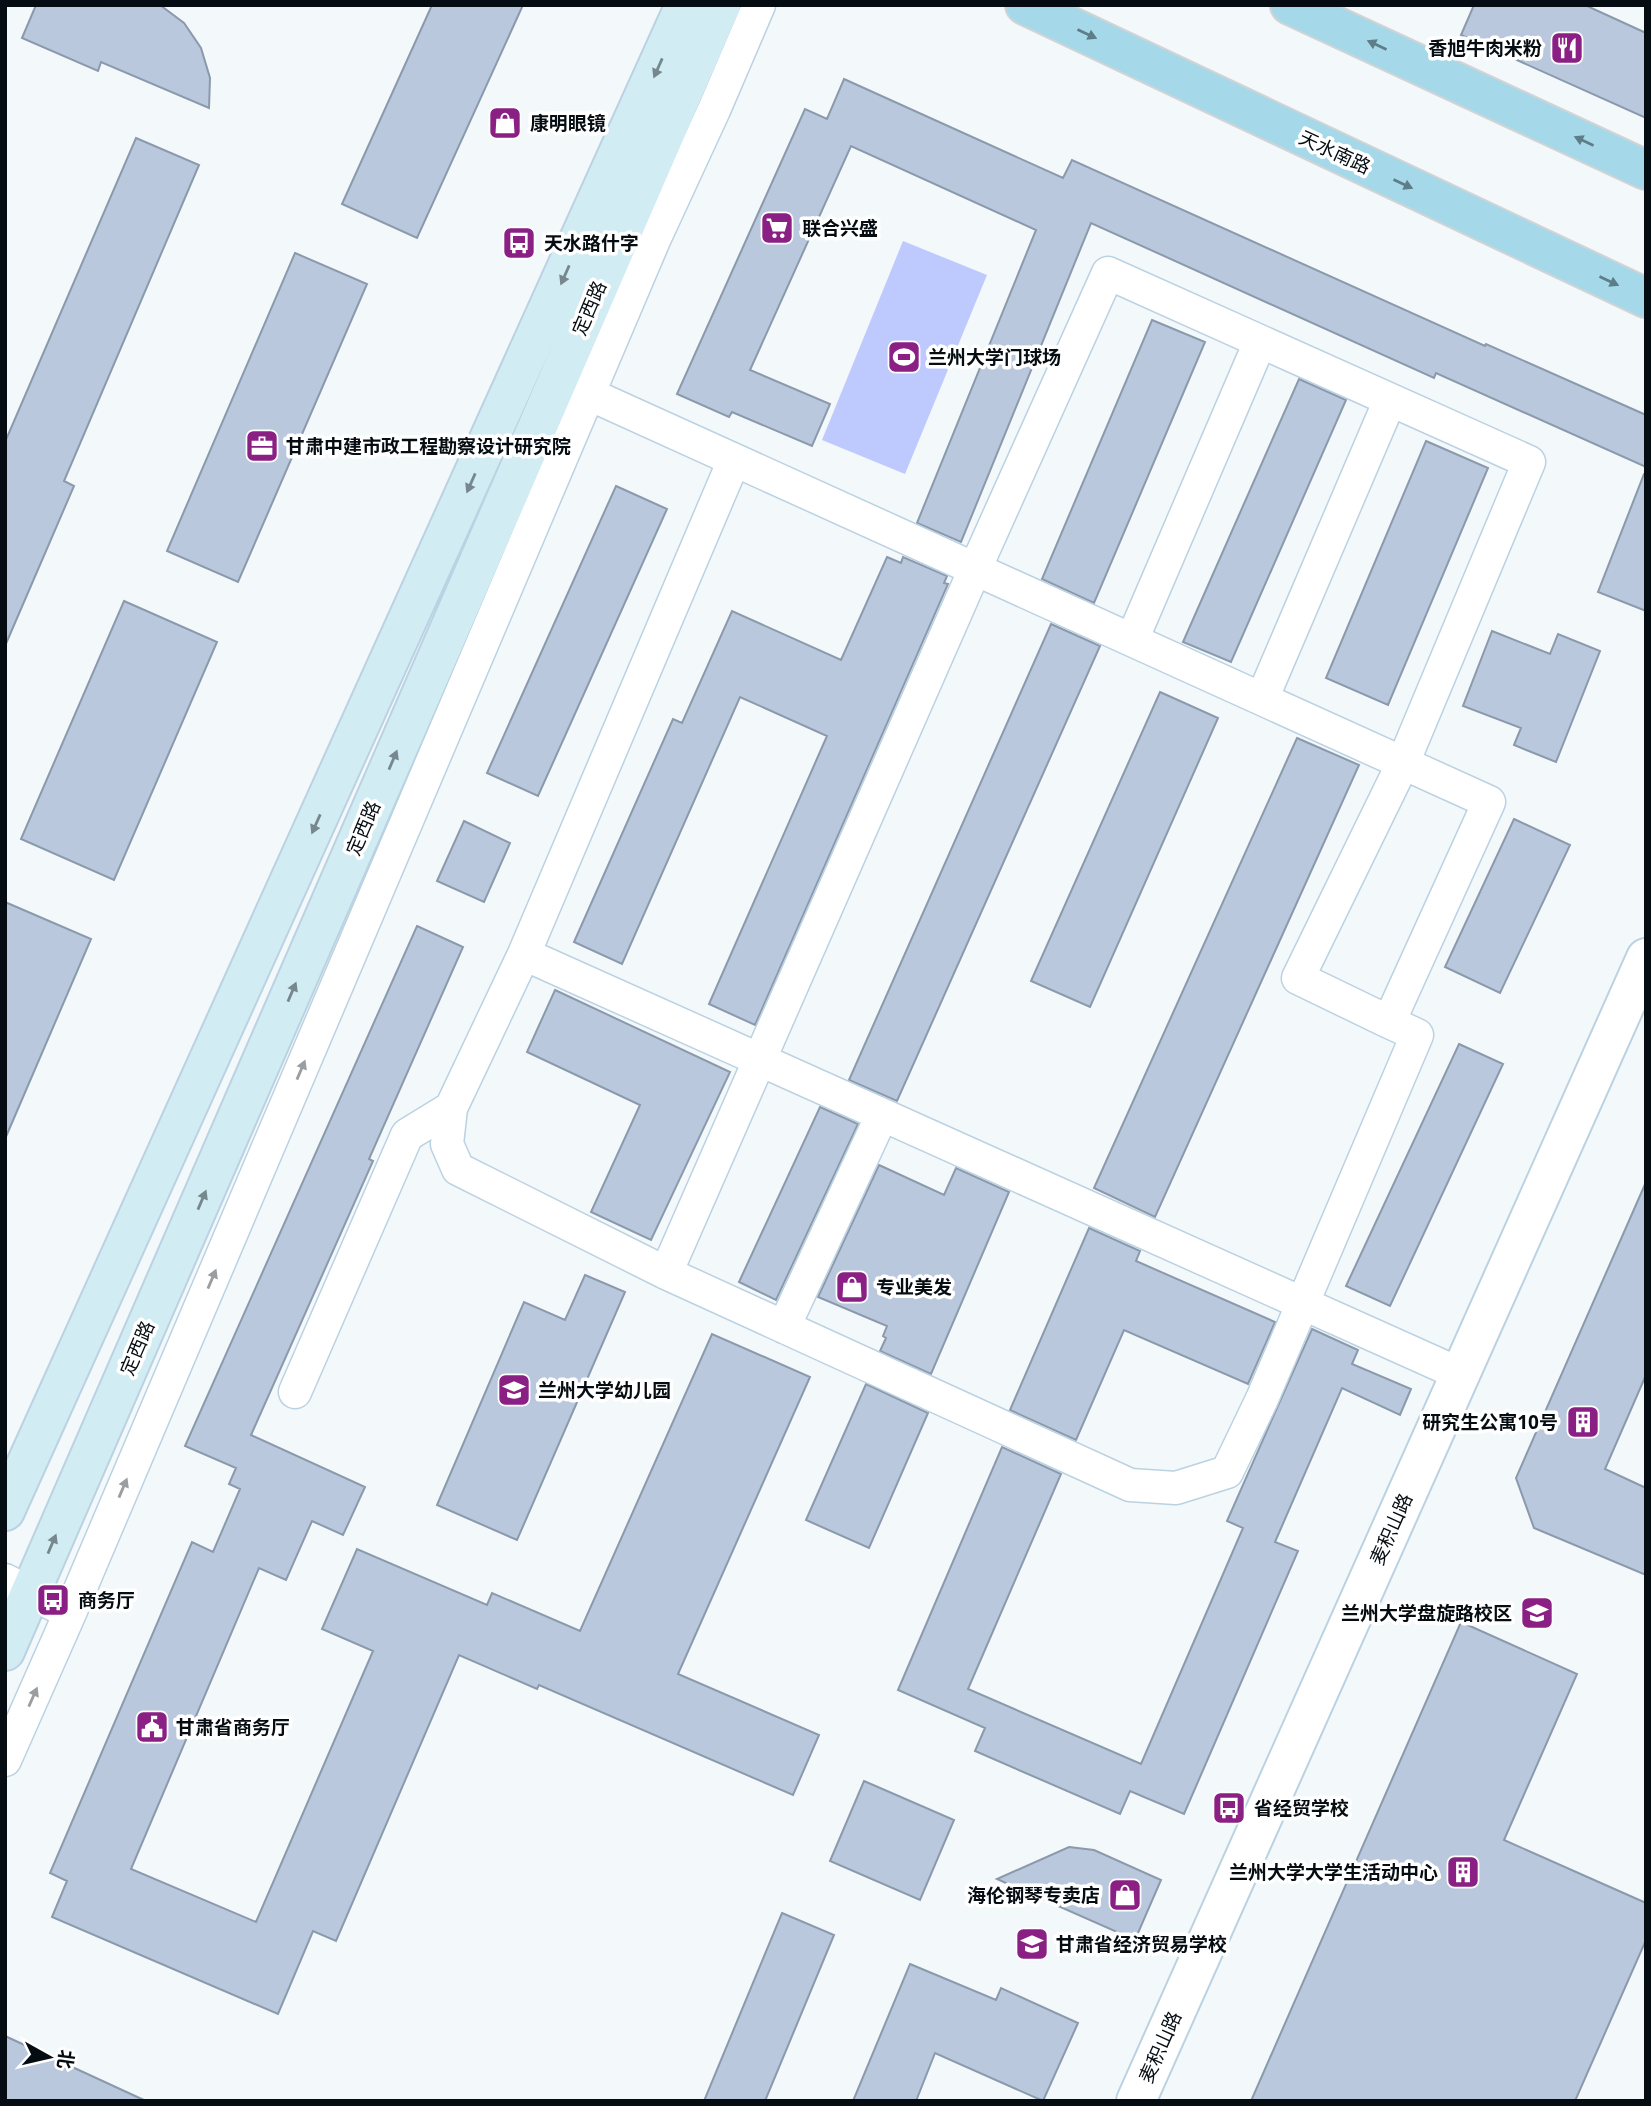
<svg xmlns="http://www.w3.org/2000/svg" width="1651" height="2106" viewBox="0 0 1651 2106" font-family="'Noto Sans','Noto Sans SC',sans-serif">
	<rect width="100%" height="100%" fill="#f3f8fb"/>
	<path fill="#becafe" d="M903 241 987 275 905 474 822 440Z"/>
	<path fill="#bac8dd" stroke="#8a99ac" stroke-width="2" d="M36 5H160L184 23 201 48 210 78 209 108 101 62 98 71 22 38Z
		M432 5H523L417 238 342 204Z
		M1474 5H1585L1646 33V118L1461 35Z
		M844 79 1063 178 1072 160 1485 346 1486 344 1646 415V467L1436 373 1434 378 1091 223 961 542 917 523 1036 230 851 146 750 370 830 404 812 446 732 412 729 417 677 394 805 109 827 119Z
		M136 138 199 165 64 481 74 486 5 646V442Z
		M295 253 367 284 238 582 167 551Z
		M1152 320 1205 342 1094 603 1042 579Z
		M1299 379 1346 400 1231 662 1183 642Z
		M1426 441 1488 468 1388 705 1326 678Z
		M1644 474H1646V611L1598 592Z
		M616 486 667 509 538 796 487 773Z
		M887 557 901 563 903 557 947 576 944 583 948 584 755 1025 709 1004 827 736 740 697 622 964 574 942 673 719 682 723 732 611 841 660Z
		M124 601 217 642 114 880 21 839Z
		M1051 624 1100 646 897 1101 849 1080Z
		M1492 631 1550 654 1558 634 1600 651 1556 762 1514 745 1521 728 1463 706Z
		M1160 692 1218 718 1090 1007 1031 981Z
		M1297 738 1359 765 1155 1217 1094 1188Z
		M1514 819 1570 845 1500 993 1445 967Z
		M464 821 510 843 484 902 437 881Z
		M5 902 91 939 5 1139Z
		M417 926 463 947 369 1159 373 1161 251 1435 365 1487 343 1535 312 1521 286 1580 259 1568 131 1869 256 1922 373 1651 322 1629 357 1549 487 1605 492 1593 580 1631 712 1334 810 1377 678 1674 819 1735 793 1795 539 1685 537 1689 459 1655 336 1941 313 1931 278 2014 52 1917 67 1881 50 1873 192 1542 213 1552 240 1489 229 1484 236 1468 185 1446Z
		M555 990 730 1072 651 1240 591 1212 640 1105 527 1052Z
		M1459 1044 1503 1064 1390 1306 1346 1286Z
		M820 1107 858 1124 776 1300 739 1282Z
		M879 1165 944 1195 956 1168 1009 1192 931 1374 880 1351 886 1338 883 1336 887 1326 818 1297Z
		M1646 1182V1375L1605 1469 1646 1488V1575L1534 1528 1516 1478Z
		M1089 1228 1140 1251 1136 1261 1275 1322 1248 1384 1124 1330 1076 1440 1010 1410Z
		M585 1275 625 1292 517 1540 437 1505 524 1302 565 1320Z
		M1312 1329 1358 1350 1352 1364 1411 1389 1400 1415 1342 1388 1275 1542 1298 1551 1184 1814 1130 1791 1120 1814 975 1751 985 1728 898 1690 1002 1447 1061 1474 968 1689 1141 1764 1243 1528 1227 1521Z
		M866 1384 928 1413 869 1548 806 1520Z
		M1461 1622 1577 1674 1504 1840 1646 1903V1940L1575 2101H1251Z
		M864 1781 954 1820 920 1900 830 1861Z
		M1069 1847 1094 1850 1161 1880 1135 1940 997 1879Z
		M782 1913 834 1935 765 2101H704Z
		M910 1964 996 2000 1001 1988 1078 2023 1043 2101 935 2053 916 2101H853Z
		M5 2036 146 2101H5Z"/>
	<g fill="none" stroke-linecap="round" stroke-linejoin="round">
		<defs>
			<path id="minor" d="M589 394 1489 802 1389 1022 1417 1035 1262 1399 1227 1472 1176 1488 1130 1485 666 1273 458 1169 447 1144 451 1108 524 954 734 460
				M1132 640 1260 342
				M1262 699 1390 400
				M524 954 1460 1374
				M666 1273 975 569 1108 273 1529 462 1403 763 1298 978 1389 1022
				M784 1327 882 1115
				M295 1392 407 1135 451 1108
				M5 1580 70 1613
				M5 1760 70 1613 654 240 714 110 759 5"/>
			<path id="tertiary" d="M1136 2101 1646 958"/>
			<path id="secondary" d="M5 1511 685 5
				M5 1651 721 5"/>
			<path id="primary" d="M1025 5 1646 298
				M1290 5 1646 170"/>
		</defs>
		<use href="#minor" stroke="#bbd2e2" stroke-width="35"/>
		<use href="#tertiary" stroke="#bbd2e2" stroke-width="42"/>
		<use href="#secondary" stroke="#bbd2e2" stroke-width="42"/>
		<use href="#primary" stroke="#d2d3d4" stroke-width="42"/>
		<use href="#minor" stroke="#fff" stroke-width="32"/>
		<use href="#tertiary" stroke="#fff" stroke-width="38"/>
		<use href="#secondary" stroke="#d2ecf4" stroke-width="38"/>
		<use href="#primary" stroke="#a5d9e9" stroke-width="38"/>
	</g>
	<defs><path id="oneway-solid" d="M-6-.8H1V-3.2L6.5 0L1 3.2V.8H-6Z" transform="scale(1.75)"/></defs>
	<g fill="#5d7d88">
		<use href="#oneway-solid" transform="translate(1087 34) rotate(25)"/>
		<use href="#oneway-solid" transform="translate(1377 45) rotate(-155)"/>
		<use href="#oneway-solid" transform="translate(1584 141) rotate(-155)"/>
		<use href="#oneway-solid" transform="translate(1403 184) rotate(25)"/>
		<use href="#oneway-solid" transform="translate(1609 281) rotate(25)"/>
	</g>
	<g fill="#76888e">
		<use href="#oneway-solid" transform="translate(658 68) rotate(114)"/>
		<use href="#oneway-solid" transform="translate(565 275) rotate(114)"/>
		<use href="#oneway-solid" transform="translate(471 483) rotate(114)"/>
		<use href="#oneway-solid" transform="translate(393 760) rotate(-67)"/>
		<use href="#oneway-solid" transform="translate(316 824) rotate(114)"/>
		<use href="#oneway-solid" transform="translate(292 992) rotate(-67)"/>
		<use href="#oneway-solid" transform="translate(202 1200) rotate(-67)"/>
		<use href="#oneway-solid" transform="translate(52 1544) rotate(-67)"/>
	</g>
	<g fill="#9b9ea0">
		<use href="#oneway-solid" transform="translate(301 1070) rotate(-67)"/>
		<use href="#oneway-solid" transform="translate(212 1279) rotate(-67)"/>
		<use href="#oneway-solid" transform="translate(123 1488) rotate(-67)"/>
		<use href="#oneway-solid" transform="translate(33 1697) rotate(-66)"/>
	</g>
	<defs>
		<symbol id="restaurant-square" viewBox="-11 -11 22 22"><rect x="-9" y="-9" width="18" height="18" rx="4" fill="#8b2084" stroke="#fff"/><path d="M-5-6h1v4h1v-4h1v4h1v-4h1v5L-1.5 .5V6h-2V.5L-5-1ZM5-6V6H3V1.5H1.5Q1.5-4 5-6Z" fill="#fff"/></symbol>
		<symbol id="shop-square" viewBox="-11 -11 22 22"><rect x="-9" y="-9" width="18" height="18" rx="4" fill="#8b2084" stroke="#fff"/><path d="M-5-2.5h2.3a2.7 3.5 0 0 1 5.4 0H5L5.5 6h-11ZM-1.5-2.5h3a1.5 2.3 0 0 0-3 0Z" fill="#fff"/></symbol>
		<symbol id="supermarket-square" viewBox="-11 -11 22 22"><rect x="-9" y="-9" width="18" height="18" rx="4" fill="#8b2084" stroke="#fff"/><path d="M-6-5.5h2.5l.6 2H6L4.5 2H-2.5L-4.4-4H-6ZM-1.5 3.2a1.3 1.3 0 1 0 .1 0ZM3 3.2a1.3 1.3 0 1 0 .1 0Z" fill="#fff"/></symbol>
		<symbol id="bus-square" viewBox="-11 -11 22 22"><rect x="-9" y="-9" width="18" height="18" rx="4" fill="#8b2084" stroke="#fff"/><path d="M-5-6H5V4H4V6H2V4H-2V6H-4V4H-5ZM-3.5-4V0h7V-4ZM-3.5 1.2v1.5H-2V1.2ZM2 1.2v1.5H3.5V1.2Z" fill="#fff"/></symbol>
		<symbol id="stadium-square" viewBox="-11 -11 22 22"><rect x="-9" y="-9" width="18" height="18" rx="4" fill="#8b2084" stroke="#fff"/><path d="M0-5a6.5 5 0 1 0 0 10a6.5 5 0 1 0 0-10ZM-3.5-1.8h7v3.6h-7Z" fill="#fff"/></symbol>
		<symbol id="office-square" viewBox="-11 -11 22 22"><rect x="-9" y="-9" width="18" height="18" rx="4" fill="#8b2084" stroke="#fff"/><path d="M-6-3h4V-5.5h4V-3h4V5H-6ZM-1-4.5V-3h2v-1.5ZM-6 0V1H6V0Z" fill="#fff"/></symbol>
		<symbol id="school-square" viewBox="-11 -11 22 22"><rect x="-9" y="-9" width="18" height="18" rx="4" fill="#8b2084" stroke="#fff"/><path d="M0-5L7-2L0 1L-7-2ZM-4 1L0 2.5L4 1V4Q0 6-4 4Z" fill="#fff"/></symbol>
		<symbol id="building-square" viewBox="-11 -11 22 22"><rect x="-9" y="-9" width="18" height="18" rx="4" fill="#8b2084" stroke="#fff"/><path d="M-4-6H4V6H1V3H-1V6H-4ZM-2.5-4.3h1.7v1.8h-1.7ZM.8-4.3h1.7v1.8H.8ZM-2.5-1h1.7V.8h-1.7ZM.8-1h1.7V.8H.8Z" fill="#fff"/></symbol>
		<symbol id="university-square" viewBox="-11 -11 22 22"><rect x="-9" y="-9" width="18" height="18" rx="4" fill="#8b2084" stroke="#fff"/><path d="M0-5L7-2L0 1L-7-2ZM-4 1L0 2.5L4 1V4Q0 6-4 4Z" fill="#fff"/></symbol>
		<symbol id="civic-square" viewBox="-11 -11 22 22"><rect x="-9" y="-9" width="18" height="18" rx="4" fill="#8b2084" stroke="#fff"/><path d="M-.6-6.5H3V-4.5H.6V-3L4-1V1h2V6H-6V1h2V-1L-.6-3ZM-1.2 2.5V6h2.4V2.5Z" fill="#fff"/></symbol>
	</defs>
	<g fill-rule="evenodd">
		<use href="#restaurant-square" x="1548" y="29" width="38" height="38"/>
		<use href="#shop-square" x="486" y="104" width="38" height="38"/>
		<use href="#supermarket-square" x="758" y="209" width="38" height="38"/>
		<use href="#bus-square" x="500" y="224" width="38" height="38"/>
		<use href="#stadium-square" x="885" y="338" width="38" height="38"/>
		<use href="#office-square" x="243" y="427" width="38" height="38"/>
		<use href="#shop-square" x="833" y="1268" width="38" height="38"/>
		<use href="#school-square" x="495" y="1371" width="38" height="38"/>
		<use href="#building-square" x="1564" y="1403" width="38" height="38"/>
		<use href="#bus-square" x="34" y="1581" width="38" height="38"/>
		<use href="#university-square" x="1518" y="1594" width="38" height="38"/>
		<use href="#civic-square" x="133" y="1708" width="38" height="38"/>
		<use href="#bus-square" x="1210" y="1789" width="38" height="38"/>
		<use href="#building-square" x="1444" y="1853" width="38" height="38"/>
		<use href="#shop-square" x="1106" y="1876" width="38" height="38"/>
		<use href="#university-square" x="1013" y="1925" width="38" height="38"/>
	</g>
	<g text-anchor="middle" stroke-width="7" stroke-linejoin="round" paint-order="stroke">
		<g font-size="19" font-weight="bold" fill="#060d12" stroke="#fff" text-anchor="start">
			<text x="1542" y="55" text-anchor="end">香旭牛肉米粉</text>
			<text x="530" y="130">康明眼镜</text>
			<text x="802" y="235">联合兴盛</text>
			<text x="544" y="250">天水路什字</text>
			<text x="928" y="364">兰州大学门球场</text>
			<text x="286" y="453">甘肃中建市政工程勘察设计研究院</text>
			<text x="876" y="1294">专业美发</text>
			<text x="538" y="1397">兰州大学幼儿园</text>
			<text x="1558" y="1429" text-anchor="end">研究生公寓10号</text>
			<text x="78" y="1607">商务厅</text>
			<text x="1512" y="1620" text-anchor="end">兰州大学盘旋路校区</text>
			<text x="176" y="1734">甘肃省商务厅</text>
			<text x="1254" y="1815">省经贸学校</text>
			<text x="1438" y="1879" text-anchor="end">兰州大学大学生活动中心</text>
			<text x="1100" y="1902" text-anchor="end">海伦钢琴专卖店</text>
			<text x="1056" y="1951">甘肃省经济贸易学校</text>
		</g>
		<g font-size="19" fill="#060d12" stroke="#fff">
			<text transform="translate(1335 152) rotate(25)" y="7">天水南路</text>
			<text transform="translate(589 308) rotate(-67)" y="7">定西路</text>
			<text transform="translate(363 828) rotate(-67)" y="7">定西路</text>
			<text transform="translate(137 1348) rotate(-67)" y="7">定西路</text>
			<text transform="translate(1391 1529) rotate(-66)" y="7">麦积山路</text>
			<text transform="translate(1160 2047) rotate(-66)" y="7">麦积山路</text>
		</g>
	</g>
	<rect width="1651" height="2106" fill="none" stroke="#060d12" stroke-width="14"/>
	<g transform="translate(49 2057) rotate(98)" stroke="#ffffff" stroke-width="5" paint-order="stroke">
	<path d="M0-5L12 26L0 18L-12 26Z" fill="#060d12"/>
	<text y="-10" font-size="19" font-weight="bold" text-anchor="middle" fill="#060d12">北</text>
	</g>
</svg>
